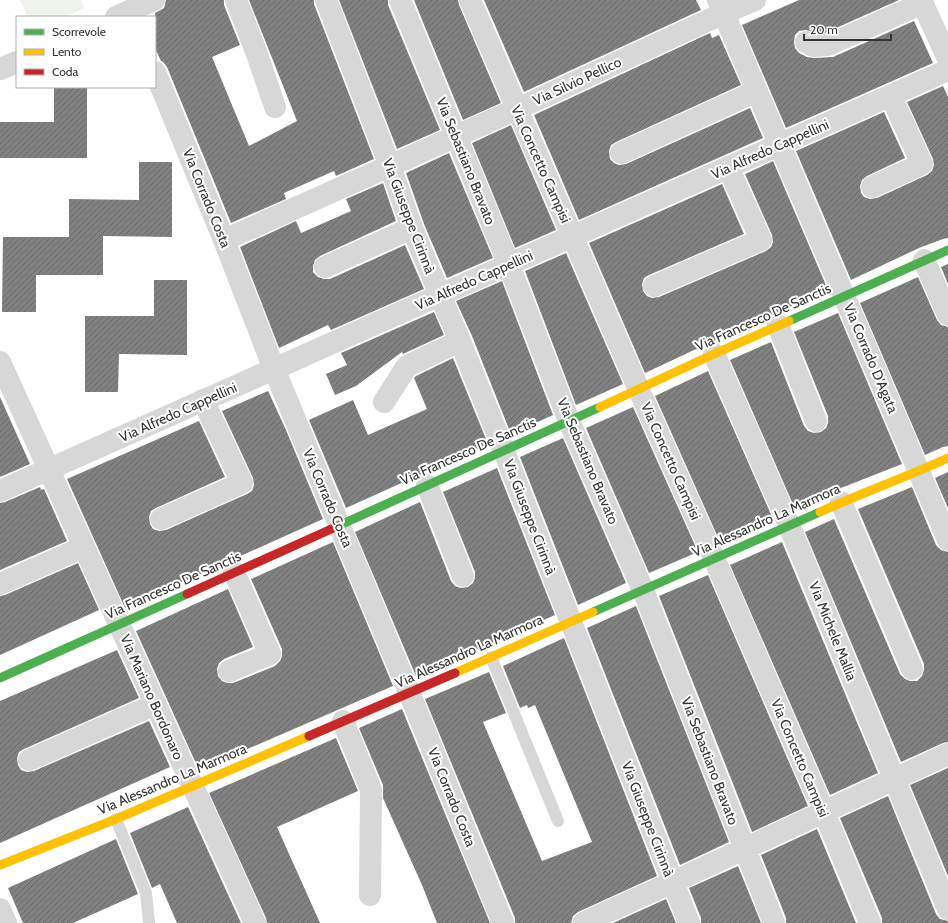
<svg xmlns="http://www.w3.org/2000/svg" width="948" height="923" viewBox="0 0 948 923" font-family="Cabin,sans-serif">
	<defs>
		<pattern id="building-hatch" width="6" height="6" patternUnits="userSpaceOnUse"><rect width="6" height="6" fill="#818181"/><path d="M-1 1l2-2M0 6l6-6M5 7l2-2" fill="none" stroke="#6a6a6a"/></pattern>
	</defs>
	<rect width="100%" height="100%" fill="#fff"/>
	<path fill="#f0f3ec" d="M20 0H81L84 8 65 17H28Z"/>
	<path fill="url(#building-hatch)" d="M166 0H224V5L240 45 212 57 249 146 297 121 249 0H314V4L374 159 336 176 334 171 284 193 286 199 231 223 167 67 163 62 161 61 155 48V13L164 8Z
		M339 0H388V5L440 130 397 149Z
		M414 0H458L459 5 501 103 463 120Z
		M484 0H696L701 10 524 92Z
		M799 0H899L825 33H816L806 30 799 31 795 35 794 42 795 48 799 53 807 57 814 58 833 57 914 21 933 63 786 128 742 25Z
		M710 33 712 38 719 35 741 85 616 142 611 145 609 151 610 159 614 163 619 165 626 164 750 108 763 138 579 220 534 115Z
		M943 86 948 97V238L943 239 919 248 851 280 796 151 884 112 905 158 867 176 862 180 860 186 861 193 864 197 870 199 877 198 927 175 932 171 934 165 933 159 907 102Z
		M54 87H87V158H0V122H54Z
		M511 125 556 230 515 248 472 143Z
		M449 153 493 258 447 278 424 224 406 173Z
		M773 161 828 290 709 343 645 373 589 243 722 184 744 234 649 275 644 278 642 284 643 291 647 296 652 298 659 297 766 251 771 247 773 242 772 235 745 174Z
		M139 162H172V237L103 236V275H36V312H2L3 237H69V199L139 200Z
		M383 183 396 221 320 256 315 260 313 266V272L318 277 324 279H330L405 245 424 289 331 330 328 325 279 348 240 247 296 221 301 233 351 211 346 199Z
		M566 253 623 384 576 405 525 271Z
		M948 264V284L941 267Z
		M918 277 937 320 941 325 948 327V446L943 447 925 455 860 303Z
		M154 280H187V355L119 354 118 392H85V316H154Z
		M502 281 553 415 511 434 472 336 456 301Z
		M434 312 444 335 403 354 402 352 356 386 335 395 326 374 347 365 341 353Z
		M838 313 902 464 836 490 795 509 730 360 771 342 804 426 808 431 814 433 821 432 826 428 828 423V416L794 332Z
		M453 358 488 444 346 508 309 420 353 400 368 435 427 409 414 378 416 376Z
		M708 371 773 519 720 542 655 396Z
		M268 391 286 430 323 519 125 608 67 479 199 421 225 477 156 508 151 511 149 517 150 524 153 529 159 531 166 530 247 494 252 491 254 485 253 478 222 411Z
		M0 397 30 464 0 477Z
		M633 407 698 552 649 573 586 428Z
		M563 438 626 583 578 605 520 457Z
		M497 468 555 615 416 676 355 532 420 502 451 581 455 586 461 588 468 587 473 583 475 578V572L443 492Z
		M948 472V508L935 478Z
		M40 487 41 490 44 489 67 541 0 570V503L5 502Z
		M912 487 936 545 941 550 948 552V742L943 743 901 762 805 532 834 519 900 674 905 679 910 681H917L922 676 924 670V664L858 509Z
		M333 542 393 686 199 770 136 631 228 589 253 647 224 659 219 663 217 669 218 676 222 681 227 683H233L275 666 280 661 282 656V649L251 579Z
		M782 542 878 773 830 795 730 565Z
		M78 563 99 610 0 655V596L5 595Z
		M708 575 808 806 752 832 659 596Z
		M636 606 729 842 680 865 587 628Z
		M564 638 657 876 578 912 573 916 571 923H515V918L425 699 489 672 506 713 483 722 542 861 592 842 535 705 528 708 527 705 520 708 503 666Z
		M117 650 139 698 24 749 19 752 17 758 18 765 21 770 27 772 34 771 149 721 170 767 0 843V701Z
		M402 709 490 923H437L422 885 383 798V785L359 728Z
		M336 738 358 791 277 827 320 923H267L266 918 209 793Z
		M948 768V876L910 785Z
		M888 796 936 914 940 919 948 921V923H882V918L840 818Z
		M188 807 241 923H177L160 884 152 888 130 833Z
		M817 829 856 923H786V918L761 855Z
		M116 839 138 894 73 923H23L8 888Z
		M738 866 761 923H701V918L689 888Z
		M666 899 676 923H613Z"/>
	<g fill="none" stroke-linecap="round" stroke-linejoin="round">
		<path stroke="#d7d7d7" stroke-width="12" d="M491 657 558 821
			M116 819 146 893 149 923"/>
		<path stroke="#d7d7d7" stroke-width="22" d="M236 0 257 54 275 107
			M326 0 390 166 412 228 440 295 460 341 504 451 689 923
			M400 0 509 265 569 421 643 590 774 923
			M470 0 639 390 714 558 824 812 870 923
			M718 0 948 540
			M921 0 948 59
			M116 17 154 0
			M806 42 813 46 828 45 923 3
			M0 69 17 62
			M155 72 224 240 274 369 409 692 503 923
			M621 153 757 91
			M872 187 922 164 891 96
			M224 240 517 109 724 13 755 0
			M924 260 948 315
			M325 267 412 228
			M654 286 761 240 728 167
			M778 325 816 421
			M714 354 789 525 948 909
			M0 362 255 923
			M384 402 407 366 460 341
			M427 485 463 576
			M0 491 440 295 948 70
			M841 502 912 669
			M161 519 242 483 203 400
			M0 584 84 547
			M229 671 270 654 234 572
			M343 721 371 790 370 895
			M29 760 156 704
			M0 909 6 923
			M583 923 673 882 948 754"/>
		<path stroke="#4caf50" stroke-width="9" d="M789 321 948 250
			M338 526 600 407
			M593 612 820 512
			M0 678 187 594"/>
		<path stroke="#ffc107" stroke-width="9" d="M600 407 714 354 789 321
			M820 512C862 493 906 477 948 458
			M455 673 593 612
			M0 865 116 819 309 736"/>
		<path stroke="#c62828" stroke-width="9" d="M187 594 338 526
			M309 736 455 673"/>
	</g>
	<g text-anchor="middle" stroke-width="4" stroke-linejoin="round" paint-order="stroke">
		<g font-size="14" fill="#333" stroke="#fff">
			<text transform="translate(577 81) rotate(-25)" y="5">Via Silvio Pellico</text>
			<text transform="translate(770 149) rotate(-24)" y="5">Via Alfredo Cappellini</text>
			<text transform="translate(466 161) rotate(68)" y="5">Via Sebastiano Bravato</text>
			<text transform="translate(541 164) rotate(66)" y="5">Via Concetto Campisi</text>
			<text transform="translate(207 198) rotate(68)" y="5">Via Corrado Costa</text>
			<text transform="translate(409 216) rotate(69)" y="5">Via Giuseppe Cirinnà</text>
			<text transform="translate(474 280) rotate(-24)" y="5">Via Alfredo Cappellini</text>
			<text transform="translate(763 317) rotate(-24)" y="5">Via Francesco De Sanctis</text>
			<text transform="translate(871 358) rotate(67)" y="5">Via Corrado D'Agata</text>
			<text transform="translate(178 412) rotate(-24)" y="5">Via Alfredo Cappellini</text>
			<text transform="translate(468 451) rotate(-24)" y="5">Via Francesco De Sanctis</text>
			<text transform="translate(588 461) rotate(67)" y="5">Via Sebastiano Bravato</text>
			<text transform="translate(671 461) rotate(66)" y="5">Via Concetto Campisi</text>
			<text transform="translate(328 498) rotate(67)" y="5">Via Corrado Costa</text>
			<text transform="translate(530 517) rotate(69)" y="5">Via Giuseppe Cirinnà</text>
			<text transform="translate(766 520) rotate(-24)" y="5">Via Alessandro La Marmora</text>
			<text transform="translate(173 585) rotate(-24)" y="5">Via Francesco De Sanctis</text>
			<text transform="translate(833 631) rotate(68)" y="5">Via Michele Mallia</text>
			<text transform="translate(469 651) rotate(-24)" y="5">Via Alessandro La Marmora</text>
			<text transform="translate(152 697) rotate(66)" y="5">Via Mariano Bordonaro</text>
			<text transform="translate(800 758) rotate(67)" y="5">Via Concetto Campisi</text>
			<text transform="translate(710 761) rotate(69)" y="5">Via Sebastiano Bravato</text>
			<text transform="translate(172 779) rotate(-23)" y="5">Via Alessandro La Marmora</text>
			<text transform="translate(452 797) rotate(68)" y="5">Via Corrado Costa</text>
			<text transform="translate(648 819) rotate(69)" y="5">Via Giuseppe Cirinnà</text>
		</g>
	</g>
	<rect x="16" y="16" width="140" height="72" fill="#ffffff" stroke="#adadad"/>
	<rect x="24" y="29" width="20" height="6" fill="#4caf50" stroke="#adadad"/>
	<text x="52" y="36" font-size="12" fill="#333333">Scorrevole</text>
	<rect x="24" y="49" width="20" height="6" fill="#ffc107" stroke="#adadad"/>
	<text x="52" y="56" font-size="12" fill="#333333">Lento</text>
	<rect x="24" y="69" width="20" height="6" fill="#c62828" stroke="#adadad"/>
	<text x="52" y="76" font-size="12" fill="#333333">Coda</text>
	<path d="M804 34v6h87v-6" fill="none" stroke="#333333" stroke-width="2"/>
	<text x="810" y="34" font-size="12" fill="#333333" stroke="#ffffff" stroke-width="3" paint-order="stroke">20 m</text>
</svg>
